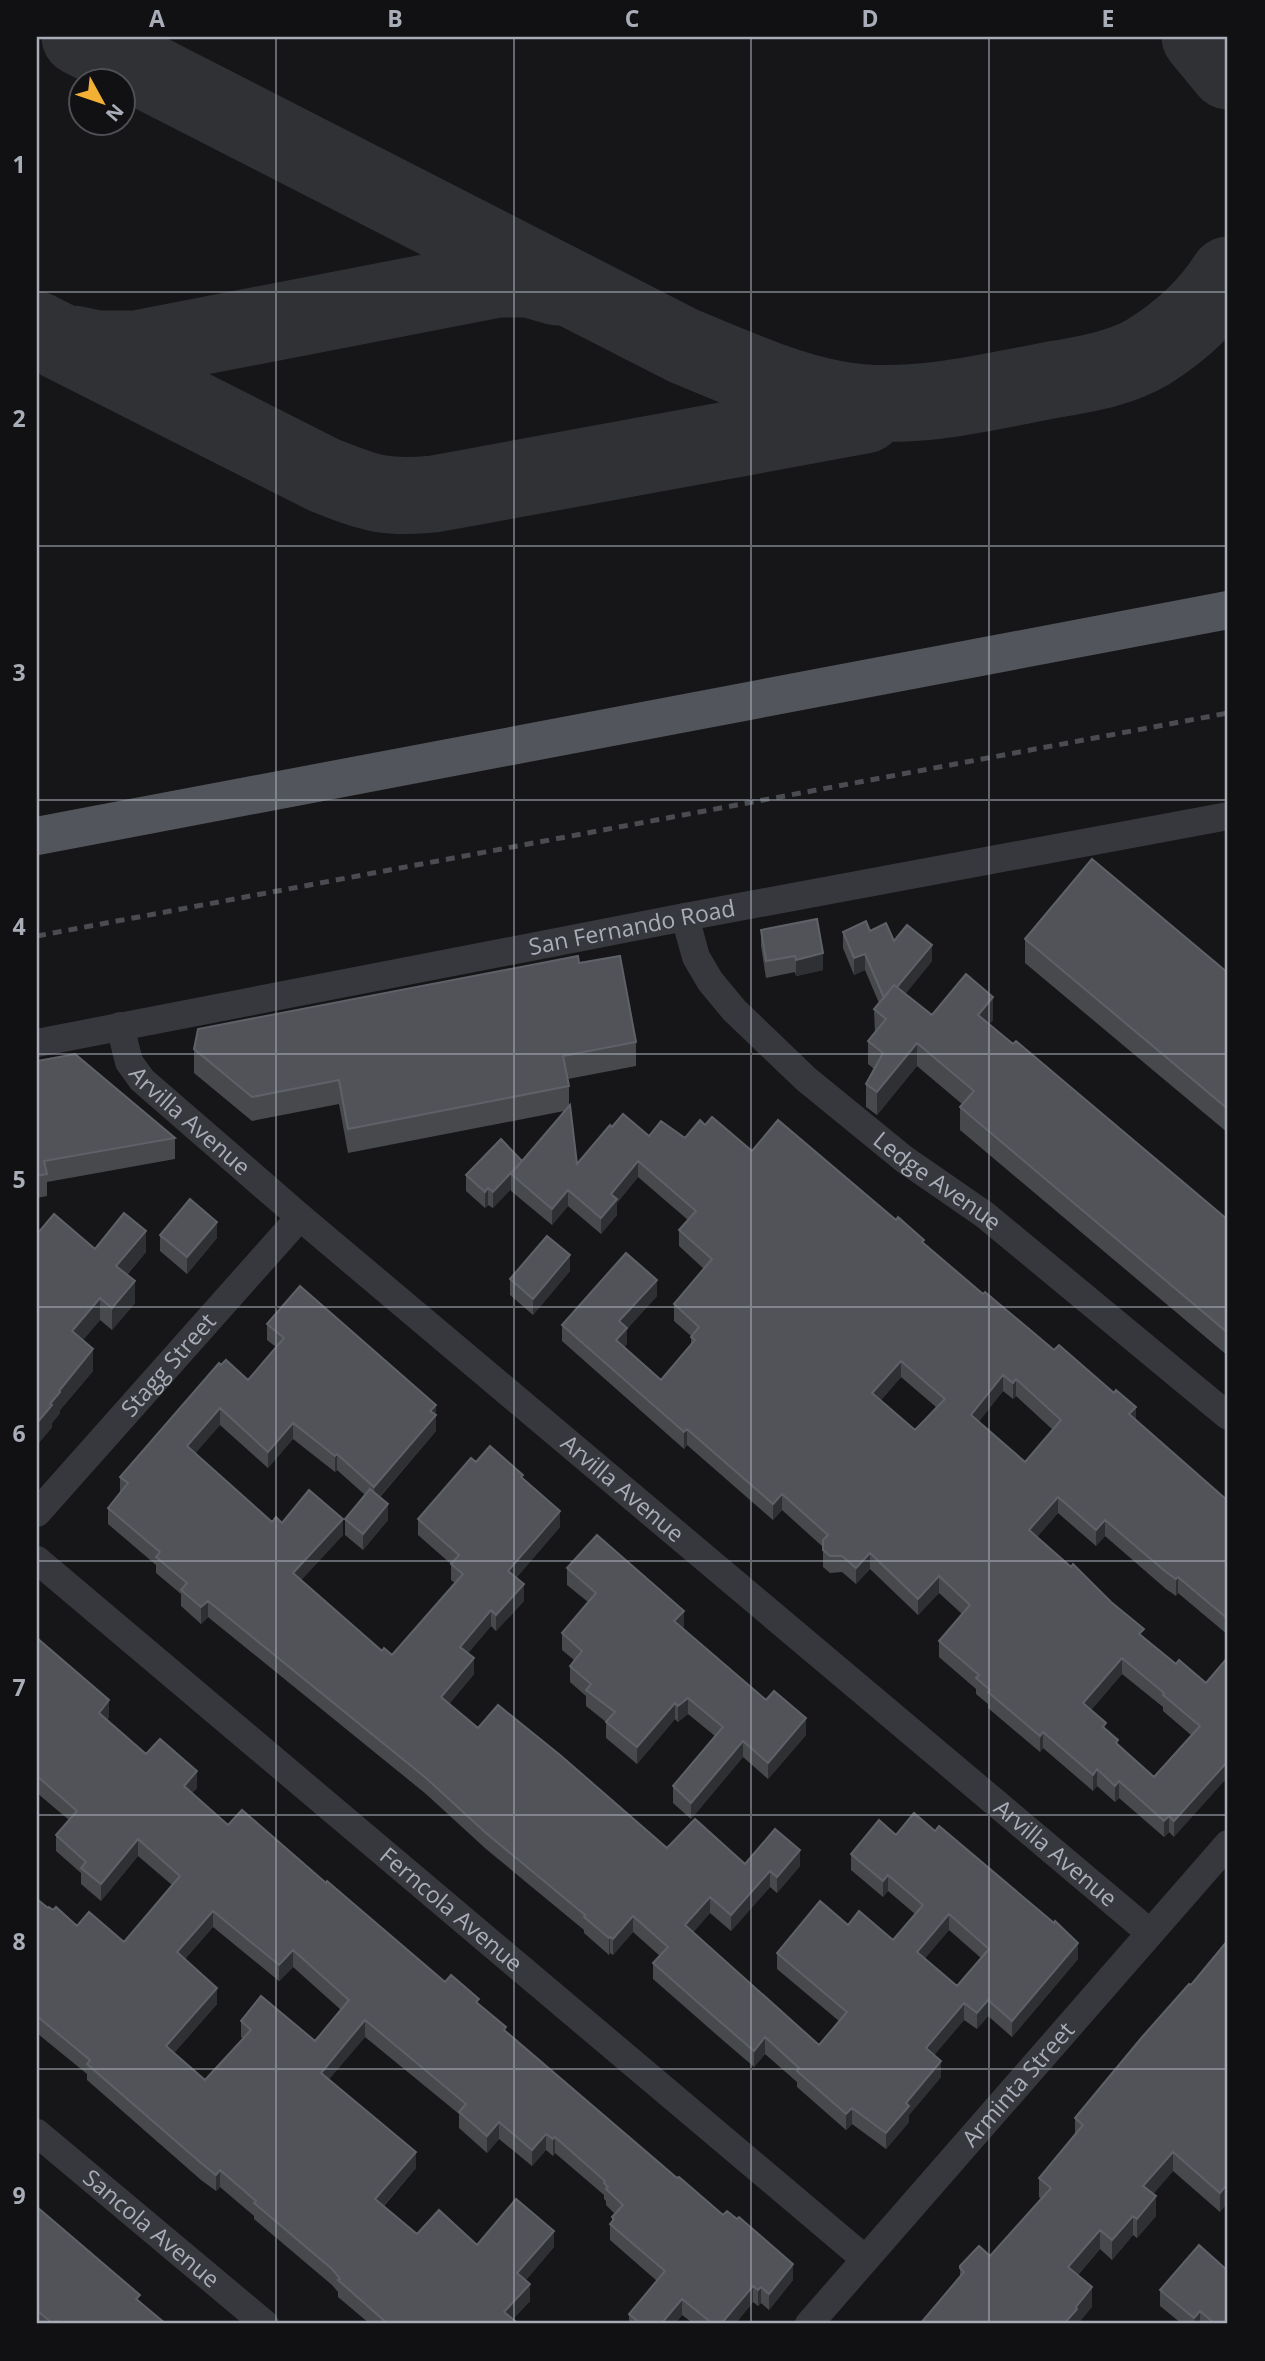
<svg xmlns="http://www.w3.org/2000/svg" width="1265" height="2361" viewBox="0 0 1265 2361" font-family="'Open Sans',sans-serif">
	<rect width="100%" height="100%" fill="#161618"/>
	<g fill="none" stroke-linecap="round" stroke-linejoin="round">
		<path stroke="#303135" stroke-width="77" d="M80 37 684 346C733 366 783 389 835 399 905 412 972 395 1041 382 1077 375 1116 371 1148 352 1180 332 1208 307 1228 275
			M1200 37 1228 71
			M37 330 324 475C369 493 385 499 434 494L865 415
			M73 344 97 349H136L498 279H529L557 287"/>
		<g stroke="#37383d" stroke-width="28">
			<path id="s1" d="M685 917 696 957 710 981 734 1010 806 1079 904 1159 985 1215 1228 1416"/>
			<path id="s2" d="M120 1026 129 1062 142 1080 300 1217 1149 1932"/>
			<path id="s3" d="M37 1043 685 917 1228 816"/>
			<path id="s4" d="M37 1513 300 1217"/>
			<path id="s5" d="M37 1560 865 2259"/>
			<path id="s6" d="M37 2133 265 2324"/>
			<path id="s7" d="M809 2324 1228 1844"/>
		</g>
		<path stroke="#53555c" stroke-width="38" d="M37 836 1228 610"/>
		<path stroke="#4a4c52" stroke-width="5" stroke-dasharray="9 7" stroke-linecap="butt" d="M37 936 1228 713"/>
	</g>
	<path fill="#47494d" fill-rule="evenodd" d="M761 930 823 970 796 976 795 972 766 978 761 946Z
		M870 931 932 961 905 994 932 1015 993 1020 989 1024 1228 1220V1356L960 1130V1107L962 1104 917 1066 877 1115 866 1107V1084L874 1069 868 1064V1041L875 1033 874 1009 879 1003 865 970 854 975 843 948V932Z
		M1025 939 1228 973V1133L1025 963Z
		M579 963 636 1042V1066L568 1079 569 1086V1106L577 1164 612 1127 649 1136 685 1138 705 1125 752 1151 924 1243 983 1294 1136 1420 1228 1501V1635L1178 1593 1176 1596 1166 1589 1105 1536 1096 1546 1058 1513 1037 1537 1144 1637 1176 1664 1206 1683 1228 1657 1174 1837 1169 1832 1164 1837 1119 1798 1115 1802 1097 1786 1093 1791 1043 1748 1040 1752 988 1708V1704L976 1694V1689L939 1657V1641L962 1614 939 1593 918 1615 870 1569 856 1584 842 1572 830 1573 823 1567V1547L782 1510 773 1520 687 1445 684 1449 562 1341V1325L657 1296 627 1329V1344L624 1347 661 1380 691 1345V1336L674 1321V1304L704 1269 679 1246V1230L688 1220 638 1177 617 1203V1215L601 1234 568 1206 552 1225 511 1191V1189L493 1208 488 1205 485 1208 466 1191V1175L522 1161 564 1111 348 1153 339 1104 252 1121 194 1073V1049ZM901 1377 936 1407 915 1430 881 1400ZM1003 1391 1013 1399 1016 1396 1053 1430 1025 1462 978 1422ZM1122 1674 1163 1707V1711L1191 1735 1154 1777 1118 1745 1091 1710Z
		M37 1061 175 1138V1159L47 1182V1196L37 1198Z
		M160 1235 217 1238 187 1274 160 1251Z
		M95 1249 146 1252 127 1275 135 1303 112 1330 100 1320 83 1340 93 1371 60 1410V1413L52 1423V1427L37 1445Z
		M570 1271 533 1315 510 1295V1279Z
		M267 1324 436 1405V1431L380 1497 388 1520 363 1550 345 1535V1519L365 1495 337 1470 335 1472 293 1439 268 1468 220 1425 195 1453 272 1522 282 1523 343 1535 301 1580 382 1651 392 1655 455 1583 451 1580V1564L418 1535V1519L476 1462 523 1479 560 1527 516 1578 524 1601 496 1631 491 1626 468 1653 474 1674 449 1704 478 1728 667 1848 745 1864 800 1866 777 1893 770 1887 731 1931 710 1913 693 1932 819 2045 839 2021 777 1969V1953L848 1925 893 1940 915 1914 888 1891 883 1897 851 1870V1854L896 1835 1078 1959 1012 2037 988 2016 977 2029 964 2020 934 2055 941 2077 909 2115V2122L886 2149 852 2124 846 2130 797 2087V2082L765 2054 754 2067 718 2036 653 1979V1963L660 1956 633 1932 613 1955 610 1953 609 1955 584 1933V1930L486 1849 426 1794 208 1617 201 1624 181 1606V1594L156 1573V1565L108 1524V1508L120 1492V1477L221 1365 248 1380 276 1347 267 1340ZM949 1930 981 1958 957 1986 925 1958Z
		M567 1568 684 1627 682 1628 806 1735 768 1779 743 1757 691 1819 673 1803V1786L715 1736 688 1714 678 1722 675 1719 637 1764 606 1738V1722L586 1706V1696L570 1682V1666L574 1660 562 1650V1633L588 1602 567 1585Z
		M37 1638 109 1717 107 1720 146 1754 197 1788 192 1793 228 1825 326 1883 445 1982 479 2005 506 2032 793 2280 769 2310 761 2303 758 2306 753 2302 735 2324H694L682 2315 675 2324H629V2314L657 2281 610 2240V2224L612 2221V2217L615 2214 606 2205V2201L604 2199V2195L555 2153 553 2156 546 2150 532 2166 499 2139 487 2153 459 2128V2114L365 2037 329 2079 416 2168 384 2206 417 2234 477 2245 554 2247 525 2281 530 2301 513 2319 519 2324H370L338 2297V2292L332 2285 254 2219V2216L220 2187 216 2191 201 2180 87 2080V2074L38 2034 37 2035 48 1908 77 1926 124 1942 172 1885 138 1856 101 1901 81 1884V1873L56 1851V1835L69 1820 37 1793ZM213 1927 279 1981 293 1967 341 2010 315 2041 241 2021V2037L243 2039 205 2080 174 2053 217 2004 185 1959Z
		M1228 1940V2202L1220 2212 1173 2171 1153 2194 1156 2216 1137 2238 1133 2235 1112 2260 1100 2249 1078 2275 1092 2307 960 2276V2268L990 2256 1041 2199 1039 2197V2178L1075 2134V2118L1191 1985Z
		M37 2207 140 2301 166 2324H37Z
		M1160 2290 1228 2324H1182L1160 2306Z"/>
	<path fill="#2f3033" d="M932 945V961L886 1018V1002Z
		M823 953V970L796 976V960Z
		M865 954V970L854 975V958Z
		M993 997V1020L978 1038V1015Z
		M917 1043V1066L877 1115V1092Z
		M522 1161 511 1174V1189L493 1208V1192Z
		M638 1161V1177L617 1203V1215L601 1234V1218L611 1194Z
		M488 1188V1205L485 1208V1192Z
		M568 1190V1206L552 1225V1209Z
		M217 1222V1238L187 1274V1257Z
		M146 1231V1252L116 1287V1266Z
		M570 1255V1271L533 1315V1299Z
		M657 1280V1296L627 1329V1344L616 1356V1340L619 1321Z
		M135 1281V1303L112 1330V1308Z
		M100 1298V1320L72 1353V1331Z
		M93 1349V1371L60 1410V1413L52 1423V1427L37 1445V1423L59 1391Z
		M901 1361V1377L872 1410V1393Z
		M1003 1375V1391L971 1432V1415Z
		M1016 1379V1396L1013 1399V1383Z
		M436 1405V1431L374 1503V1487Z
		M1136 1407V1423L1129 1414Z
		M220 1408V1425L187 1463V1446Z
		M293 1423V1439L268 1468V1452Z
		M687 1429V1445L684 1449V1432Z
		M337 1454V1470L335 1472V1456Z
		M782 1494V1510L773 1520V1504Z
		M1058 1497V1513L1029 1546V1530Z
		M388 1504V1520L363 1550V1534Z
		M560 1511V1527L508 1587V1571Z
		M343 1519V1535L293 1589V1573Z
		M1105 1520V1536L1096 1546V1530Z
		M870 1553V1569L856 1584V1568Z
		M939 1576V1593L918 1615V1599Z
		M1178 1577V1593L1176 1596V1579Z
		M524 1584V1601L496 1631V1615Z
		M208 1601V1617L201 1624V1607Z
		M491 1610V1626L460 1663V1647Z
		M684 1611V1627L674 1638V1621Z
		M474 1658V1674L441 1713V1697Z
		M1122 1658V1674L1083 1719V1703Z
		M688 1698V1714L678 1722V1706Z
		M109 1700V1717L99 1729V1713Z
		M675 1703V1719L637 1764V1747Z
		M806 1718V1735L768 1779V1763Z
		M1043 1732V1748L1040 1752V1736Z
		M743 1741V1757L691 1819V1803Z
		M1228 1761V1777L1174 1837V1821Z
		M1097 1769V1786L1093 1791V1775Z
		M197 1771V1788L184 1803V1786Z
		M1119 1781V1798L1115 1802V1786Z
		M1169 1816V1832L1164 1837V1821Z
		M138 1839V1856L101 1901V1884Z
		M800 1850V1866L777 1893V1877Z
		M770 1871V1887L731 1931V1915Z
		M888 1875V1891L883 1897V1881Z
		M710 1897V1913L685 1942V1925Z
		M213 1911V1927L177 1968V1952Z
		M949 1914V1930L917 1968V1952Z
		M633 1916V1932L613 1955V1939Z
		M610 1937V1953L609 1955V1938Z
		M1078 1943V1959L1012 2037V2021Z
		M293 1950V1967L279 1981V1965Z
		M217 1988V2004L166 2062V2046Z
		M988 2000V2016L977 2029V2013Z
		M964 2003V2020L926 2065V2048Z
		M38 2017V2034L37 2035V2019Z
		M365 2020V2037L321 2089V2073Z
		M765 2037V2054L754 2067V2051Z
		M941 2061V2077L909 2115V2122L886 2149V2133L906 2103Z
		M852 2108V2124L846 2130V2114Z
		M499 2122V2139L487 2153V2136Z
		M546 2134V2150L532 2166V2150Z
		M555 2137V2153L553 2156V2139Z
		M416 2152V2168L375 2215V2199Z
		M1173 2152V2171L1143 2205V2186Z
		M220 2170V2187L216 2191V2175Z
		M1228 2183V2202L1220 2212V2193Z
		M1156 2196V2216L1137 2238V2219Z
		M1133 2216V2235L1112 2260V2240Z
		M1100 2230V2249L1068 2286V2267Z
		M554 2231V2247L517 2290V2273Z
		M793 2264V2280L769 2310V2294Z
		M530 2284V2301L508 2324 504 2312Z
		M753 2286V2302L735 2324H721Z
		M761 2287V2303L758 2306V2290Z
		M1092 2287V2307L1078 2324H1064L1076 2307Z
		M682 2299V2315L675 2324H661Z
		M1200 2311V2324H1194V2318Z
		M39 2312V2324H37V2314Z"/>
	<path fill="#525359" stroke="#5f6168" stroke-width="2" fill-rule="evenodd" d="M1092 859 1228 973V1109L1025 939Z
		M817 919 823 953 796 960 795 956 766 961 761 930Z
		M866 921 870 931 886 923 894 941 907 925 932 945 897 987 894 985 884 998 865 954 854 958 843 932Z
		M578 956 579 963 620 956 636 1042 563 1056 569 1086 348 1129 339 1080 252 1097 194 1049 198 1029Z
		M966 974 993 997 978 1015 1013 1044 1016 1041 1228 1220V1333L960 1107 974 1091 917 1043 877 1092 866 1084 883 1053 868 1041 886 1019 874 1009 894 985 932 1015Z
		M75 1054 175 1138 44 1161 47 1174 37 1176V1061Z
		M570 1105 577 1164 610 1125 612 1127 623 1114 649 1136 661 1121 685 1138 700 1120 705 1125 712 1117 752 1151 778 1120 896 1220 898 1217 924 1240 922 1242 983 1294 985 1292 1054 1350 1059 1345 1114 1393 1116 1390 1136 1407 1129 1414 1228 1501V1619L1178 1577 1176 1579 1166 1572 1105 1520 1096 1530 1058 1497 1029 1530 1071 1567 1073 1564 1111 1602 1144 1629 1139 1634 1176 1664 1179 1660 1206 1683 1228 1657V1761L1174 1821 1169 1816 1164 1821 1119 1781 1115 1786 1097 1769 1093 1775 1043 1732 1040 1736 988 1692 990 1690 976 1678 979 1675 939 1641 970 1605 939 1576 918 1599 870 1553 856 1568 842 1556H830L823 1550V1540L828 1535 782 1494 773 1504 687 1429 684 1432 562 1325 626 1253 657 1280 619 1321 627 1328 616 1340 661 1380 695 1340 691 1337 699 1327 674 1304 712 1259 679 1230 696 1211 638 1161 611 1194 617 1199 601 1218 568 1190 552 1209 511 1174ZM901 1361 945 1399 915 1430 872 1393ZM1003 1375 1013 1383 1016 1379 1061 1420 1025 1462 971 1415ZM1122 1658 1164 1693 1163 1695 1200 1726 1154 1777 1116 1743 1118 1740 1103 1727 1106 1723 1083 1703Z
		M501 1139 522 1161 493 1192 488 1188 485 1192 466 1175Z
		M190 1199 217 1222 187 1257 160 1235Z
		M124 1213 146 1231 116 1266 135 1281 112 1308 100 1298 72 1331 93 1349 59 1391 60 1392 50 1404 52 1405 37 1423V1234L54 1214 95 1249Z
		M547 1236 570 1255 533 1299 510 1279Z
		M300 1286 436 1405 430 1411 436 1415 374 1487 337 1454 335 1456 293 1423 268 1452 220 1408 187 1446 272 1522 276 1517 282 1523 309 1490 343 1519 293 1573 382 1651 384 1648 392 1655 463 1574 451 1564 459 1555 418 1519 471 1458 476 1462 490 1446 523 1475 521 1477 560 1511 508 1571 524 1584 496 1615 491 1610 460 1647 474 1658 441 1697 478 1728 498 1705 560 1755 667 1848 695 1819 745 1864 775 1829 800 1850 777 1877 770 1871 731 1915 710 1897 685 1925 819 2045 847 2012 777 1953 820 1901 848 1925 859 1911 893 1940 923 1905 888 1875 883 1881 851 1854 879 1820 896 1835 914 1813 935 1831 939 1826 1054 1923 1055 1921 1078 1943 1012 2021 988 2000 977 2013 964 2003 926 2048 941 2061 906 2103 909 2106 886 2133 852 2108 846 2114 797 2071 799 2068 765 2037 754 2051 718 2020 653 1963 668 1947 633 1916 613 1939 610 1937 609 1938 584 1917 585 1915 486 1833 426 1778 208 1601 201 1607 181 1590 187 1583 156 1557 160 1552 108 1508 128 1483 120 1477 219 1363 221 1365 226 1360 248 1380 284 1338 267 1324ZM949 1914 989 1949 957 1986 917 1952Z
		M370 1489 388 1504 363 1534 345 1519Z
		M597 1535 684 1611 674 1621 766 1700 774 1691 806 1718 768 1763 743 1741 691 1803 673 1786 723 1727 688 1698 678 1706 675 1703 637 1747 606 1722 615 1712 586 1690 591 1684 570 1666 582 1651 562 1633 596 1593 567 1568Z
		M37 1638 109 1700 99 1713 146 1754 160 1739 197 1771 184 1786 228 1825 242 1810 326 1883 327 1881 445 1982 451 1975 479 1999 476 2002 506 2027 504 2030 677 2178 679 2177 723 2215 727 2211 737 2219 739 2217 793 2264 769 2294 761 2287 758 2290 753 2286 721 2324H713L682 2299 661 2324H641L629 2314 665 2271 610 2224 614 2219 612 2217 623 2205 606 2189 608 2187 604 2183 605 2181 555 2137 553 2139 546 2134 532 2150 499 2122 487 2136 459 2112 466 2104 365 2020 321 2073 416 2152 375 2199 417 2234 439 2210 477 2245 516 2199 554 2231 517 2273 530 2284 504 2312 519 2324H388L338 2280 340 2279 332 2269 254 2203 256 2201 220 2170 216 2175 201 2163 87 2064 90 2060 38 2017 37 2019V1899L48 1908 49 1907 53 1910 56 1907 77 1926 89 1912 124 1942 180 1876 138 1839 101 1884 81 1868 86 1862 56 1835 77 1811 37 1776ZM213 1911 279 1965 293 1950 349 2000 315 2041 261 1996 241 2021 251 2030 205 2080 166 2046 217 1988 177 1952Z
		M1228 1940V2183L1220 2193 1173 2152 1143 2186 1156 2196 1137 2219 1133 2216 1112 2240 1100 2230 1068 2267 1092 2287 1076 2307 1077 2309 1064 2324H920L964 2272 960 2268V2266L979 2246 990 2256 1051 2188 1039 2178 1083 2125 1075 2118 1143 2036 1189 1984 1191 1985Z
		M37 2207 140 2295 136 2299 166 2324H61L57 2321 53 2324 39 2312 37 2314Z
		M1199 2245 1228 2271V2324H1215L1200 2311 1194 2318 1160 2290Z"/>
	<path fill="none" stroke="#a8adb8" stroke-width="2" stroke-opacity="0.55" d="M276 37V2324M514 37V2324M751 37V2324M989 37V2324M37 292H1228M37 546H1228M37 800H1228M37 1054H1228M37 1307H1228M37 1561H1228M37 1815H1228M37 2069H1228"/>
	<g text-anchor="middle" stroke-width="7" stroke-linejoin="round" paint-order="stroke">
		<g font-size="23" fill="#a8adb8" stroke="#111113">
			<text dy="8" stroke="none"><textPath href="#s3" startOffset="606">San Fernando Road</textPath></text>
			<text dy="8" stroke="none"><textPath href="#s2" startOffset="122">Arvilla Avenue</textPath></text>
			<text dy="8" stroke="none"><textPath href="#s1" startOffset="373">Ledge Avenue</textPath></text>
			<text dy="8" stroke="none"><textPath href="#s4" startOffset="198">Stagg Street</textPath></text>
			<text dy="8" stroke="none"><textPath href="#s2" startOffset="690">Arvilla Avenue</textPath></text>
			<text dy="8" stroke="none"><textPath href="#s2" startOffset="1256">Arvilla Avenue</textPath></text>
			<text dy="8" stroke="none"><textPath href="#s5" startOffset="542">Ferncola Avenue</textPath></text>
			<text dy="8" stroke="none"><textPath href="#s7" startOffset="318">Arminta Street</textPath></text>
			<text dy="8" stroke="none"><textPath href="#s6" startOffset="149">Sancola Avenue</textPath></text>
		</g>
	</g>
	<rect width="1265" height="2361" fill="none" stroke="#111113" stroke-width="77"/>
	<g transform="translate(102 102) rotate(130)"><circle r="33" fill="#111113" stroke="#4d4f55" stroke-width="2"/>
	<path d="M0-5L12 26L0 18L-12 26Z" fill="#f2b134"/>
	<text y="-10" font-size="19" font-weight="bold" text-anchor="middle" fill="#a8adb8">N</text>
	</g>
	<rect x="38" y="38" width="1188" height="2284" fill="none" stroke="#a8adb8" stroke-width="2.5"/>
	<g font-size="23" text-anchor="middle" font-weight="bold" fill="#a8adb8">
		<text x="157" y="27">A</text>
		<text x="395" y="27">B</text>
		<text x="632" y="27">C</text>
		<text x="870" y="27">D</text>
		<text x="1108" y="27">E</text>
		<text x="19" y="173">1</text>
		<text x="19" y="427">2</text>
		<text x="19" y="681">3</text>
		<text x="19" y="935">4</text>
		<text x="19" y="1188">5</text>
		<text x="19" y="1442">6</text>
		<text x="19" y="1696">7</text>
		<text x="19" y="1950">8</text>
		<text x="19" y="2204">9</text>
	</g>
</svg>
